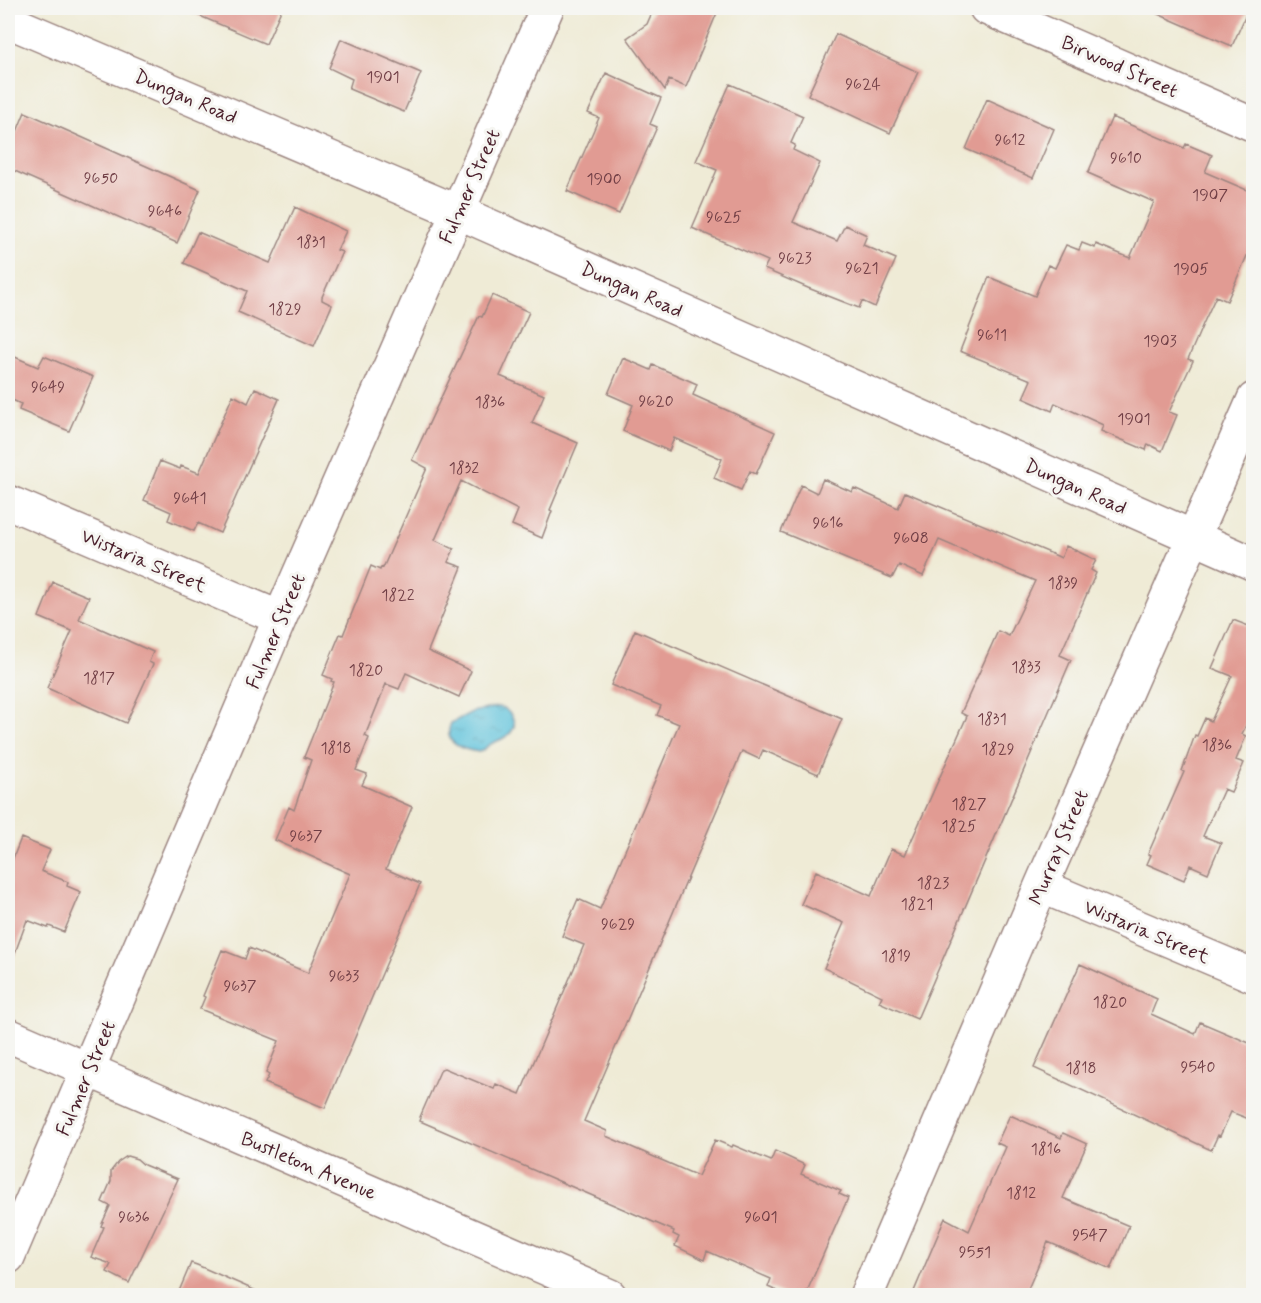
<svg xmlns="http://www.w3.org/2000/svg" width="1261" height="1303" viewBox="0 0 1261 1303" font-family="Mynerve,sans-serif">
	<defs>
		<pattern id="water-ripples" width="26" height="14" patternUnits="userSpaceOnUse" patternTransform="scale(1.5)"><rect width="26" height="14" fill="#5ec3dc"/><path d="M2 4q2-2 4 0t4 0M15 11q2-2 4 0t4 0" fill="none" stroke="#53a7bd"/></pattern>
	</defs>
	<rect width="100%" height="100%" fill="#f6f6f2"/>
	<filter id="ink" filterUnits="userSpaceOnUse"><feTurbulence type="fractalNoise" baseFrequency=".0167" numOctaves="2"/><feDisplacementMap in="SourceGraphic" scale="12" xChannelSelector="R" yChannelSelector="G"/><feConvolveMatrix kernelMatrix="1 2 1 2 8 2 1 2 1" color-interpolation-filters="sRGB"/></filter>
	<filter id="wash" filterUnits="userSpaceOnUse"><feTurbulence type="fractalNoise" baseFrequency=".008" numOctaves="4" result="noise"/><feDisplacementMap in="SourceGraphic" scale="24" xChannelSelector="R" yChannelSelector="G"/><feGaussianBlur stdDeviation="1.35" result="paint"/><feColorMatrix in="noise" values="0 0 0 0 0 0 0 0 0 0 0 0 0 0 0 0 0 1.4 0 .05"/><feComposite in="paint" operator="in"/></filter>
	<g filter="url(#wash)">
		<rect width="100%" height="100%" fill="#efebd6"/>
		<path fill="url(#water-ripples)" stroke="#547184" stroke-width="1.5" d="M497 707 504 708C523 724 513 735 495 742 489 744 485 749 479 752 463 750 442 744 451 723L472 712Z"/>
		<g id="blocks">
			<path fill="#e19b93" d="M181 8H282L266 44Z
				M654 8H719L686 87 669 80 665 90 627 38 647 24Z
				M1144 8H1249L1232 46Z
				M836 34 918 72 890 133 808 95Z
				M341 39 421 73 404 112 349 89 352 79 329 68Z
				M606 73 661 98 650 124 657 127 619 214 567 191 599 118 588 113Z
				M730 84 803 116 791 143 795 145 793 150 820 163 793 222 837 241 845 225 867 235 863 245 896 259 875 307 862 301 859 308 808 288 764 269 768 261 692 228 717 170 696 161Z
				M987 99 1054 129 1033 178 966 149Z
				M25 112 200 190 177 243 8 168V129L16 134Z
				M1112 117 1184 148 1186 144 1212 155 1205 172 1254 193V240L1227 301 1216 296 1203 324 1188 359 1193 361 1169 412 1177 415 1162 451 1148 444 1146 450 1101 431 1103 425 1055 403 1052 411 1023 398 1031 380 960 351 989 277 1035 296 1048 265 1055 268 1066 245 1079 250 1082 243 1095 248 1096 244 1130 258 1154 202 1088 173Z
				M295 207 346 231 337 250 342 252 322 297V300L332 305 314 346 238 312 247 291 184 263 198 232 270 263Z
				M492 295 529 312 500 376 544 395 532 423 578 443 550 510 552 511 542 538 512 525 518 510 461 481 435 540 454 549 448 562 462 567 428 651 471 671 459 697 406 673 399 689 386 684 365 736 369 738 356 770 367 774 362 785 412 807 386 869 420 884 325 1108 265 1083 269 1075 266 1073 279 1041 200 1009 205 997 203 996 222 950 245 959 249 948 308 973 350 874 275 840 289 807 294 810 311 760 304 757 334 682 331 681 332 679 323 675 340 634 343 635 371 566 380 570 381 567 383 568 427 468 412 460 479 316 482 317Z
				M8 354 38 367 44 356 93 377 69 431 19 410 21 404 8 398Z
				M623 358 651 370 653 365 697 384 693 395 775 432 756 474 750 471 741 490 714 478 722 459 674 438 669 451 623 431 633 405 608 394Z
				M255 388 279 399 220 533 198 523 194 531 168 520 171 512 144 500 160 461 180 469 181 466 199 473 233 395 248 403Z
				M823 479 852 492 854 488 898 508 905 492 1057 556 1061 558 1066 546 1096 560 1091 570 1096 573 1060 655 1071 660 917 1019 879 1002 882 996 824 968 844 923 801 904 816 871 871 896 891 849 905 855 967 716 961 713 998 631 1009 636 1035 581 939 540 923 576 899 565 892 578 781 532 801 485 817 493Z
				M53 582 89 597 79 619 153 652 149 662 153 664 126 723 47 688 72 631 39 617Z
				M1233 620 1254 628V708L1242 734 1246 736 1236 760 1244 763 1231 792 1224 789 1203 836 1221 843 1208 873 1190 865 1184 880 1147 864 1151 855 1148 854 1184 772 1182 771 1195 735 1197 736 1205 718 1211 721 1232 676 1212 668Z
				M635 630 842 719 818 774 763 750 759 759 742 751 584 1121 607 1131 606 1136 698 1176 715 1140 732 1147 733 1145 771 1161 775 1151 805 1165 801 1174 841 1191 839 1194 848 1198 805 1296H788L768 1287 771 1279 707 1251 704 1260 675 1246 679 1237 673 1234 674 1231 420 1121 421 1118 420 1117 441 1069 444 1068 494 1089 496 1084 520 1094 584 945 562 936 578 899 600 909 679 724 657 715 661 706 611 685Z
				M21 838 50 850 41 871 68 882 67 886 81 892 64 932 49 926 48 928 27 920 11 964H8V871Z
				M1080 964 1157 999 1151 1014 1195 1034 1200 1022 1254 1045V1121L1231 1112 1220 1136 1218 1135 1211 1150 1034 1068Z
				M1010 1115 1061 1138 1063 1133 1087 1144 1063 1198 1129 1226 1111 1269 1048 1242 1025 1296H912L945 1218 969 1231 1006 1147 997 1143Z
				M127 1156 137 1159 144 1165 178 1179 129 1283 107 1272 111 1264 91 1257 104 1227 101 1226 110 1206 102 1202 111 1181V1171L118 1162Z
				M191 1263 197 1265 268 1296H177Z"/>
		</g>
	</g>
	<g filter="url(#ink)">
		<use href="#blocks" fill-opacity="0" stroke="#9c8580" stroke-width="1.5"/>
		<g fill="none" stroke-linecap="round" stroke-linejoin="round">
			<defs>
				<path id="minor" d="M986 8 1254 125
					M8 21 458 212 1254 564
					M8 502 280 618
					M1041 886 1254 976
					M8 1257 280 618 547 8
					M866 1296 1041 886 1254 399"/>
				<path id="major" d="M8 1035 610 1296"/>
			</defs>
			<use href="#minor" stroke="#9c8580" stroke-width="36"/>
			<use href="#major" stroke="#9c8580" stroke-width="36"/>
			<use href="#minor" stroke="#fff" stroke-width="33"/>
			<use href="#major" stroke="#fff" stroke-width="33"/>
		</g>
	</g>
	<g text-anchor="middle" stroke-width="6" stroke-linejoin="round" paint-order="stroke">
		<g font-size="16" fill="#703e45">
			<text x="383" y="82">1901</text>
			<text x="863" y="89">9624</text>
			<text x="1010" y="145">9612</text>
			<text x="1126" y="163">9610</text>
			<text x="101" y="183">9650</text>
			<text x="604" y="184">1900</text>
			<text x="1210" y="200">1907</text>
			<text x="165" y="216">9646</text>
			<text x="724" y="222">9625</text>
			<text x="311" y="247">1831</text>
			<text x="795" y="263">9623</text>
			<text x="862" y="273">9621</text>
			<text x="1191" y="274">1905</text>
			<text x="285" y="314">1829</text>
			<text x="992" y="340">9611</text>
			<text x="1160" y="346">1903</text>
			<text x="48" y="392">9649</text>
			<text x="656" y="406">9620</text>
			<text x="490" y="407">1836</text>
			<text x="1134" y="424">1901</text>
			<text x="464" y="473">1832</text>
			<text x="190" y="503">9641</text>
			<text x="828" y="528">9616</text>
			<text x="911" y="543">9608</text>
			<text x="1063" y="588">1839</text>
			<text x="398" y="600">1822</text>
			<text x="1026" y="672">1833</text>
			<text x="366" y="675">1820</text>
			<text x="99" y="683">1817</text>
			<text x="992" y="724">1831</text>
			<text x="1217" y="750">1836</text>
			<text x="336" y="753">1818</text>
			<text x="998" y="754">1829</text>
			<text x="969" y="809">1827</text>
			<text x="959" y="831">1825</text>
			<text x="306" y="841">9637</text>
			<text x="933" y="888">1823</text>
			<text x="917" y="909">1821</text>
			<text x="618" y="929">9629</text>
			<text x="896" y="961">1819</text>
			<text x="344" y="981">9633</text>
			<text x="240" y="991">9637</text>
			<text x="1110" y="1007">1820</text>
			<text x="1198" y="1072">9540</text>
			<text x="1081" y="1073">1818</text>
			<text x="1046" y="1154">1816</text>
			<text x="1021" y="1198">1812</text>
			<text x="134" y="1222">9636</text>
			<text x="761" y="1222">9601</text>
			<text x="1090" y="1240">9547</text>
			<text x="975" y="1257">9551</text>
		</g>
		<g font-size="20" fill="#4a1f2b" stroke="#f6f6f2">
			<text transform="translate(1120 66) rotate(24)" y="7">Birwood Street</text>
			<text transform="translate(186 96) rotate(23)" y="7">Dungan Road</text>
			<text transform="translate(469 186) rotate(-66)" y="7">Fulmer Street</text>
			<text transform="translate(632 289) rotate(24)" y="7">Dungan Road</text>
			<text transform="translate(1076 486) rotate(24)" y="7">Dungan Road</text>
			<text transform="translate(144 560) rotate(23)" y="7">Wistaria Street</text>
			<text transform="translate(275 631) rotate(-67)" y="7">Fulmer Street</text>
			<text transform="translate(1058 847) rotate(-67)" y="7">Murray Street</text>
			<text transform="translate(1147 931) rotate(23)" y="7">Wistaria Street</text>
			<text transform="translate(85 1078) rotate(-67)" y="7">Fulmer Street</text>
			<text transform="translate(309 1165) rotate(23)" y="7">Bustleton Avenue</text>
		</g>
	</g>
	<rect width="1261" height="1303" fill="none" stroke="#f6f6f2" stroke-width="30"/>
</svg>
